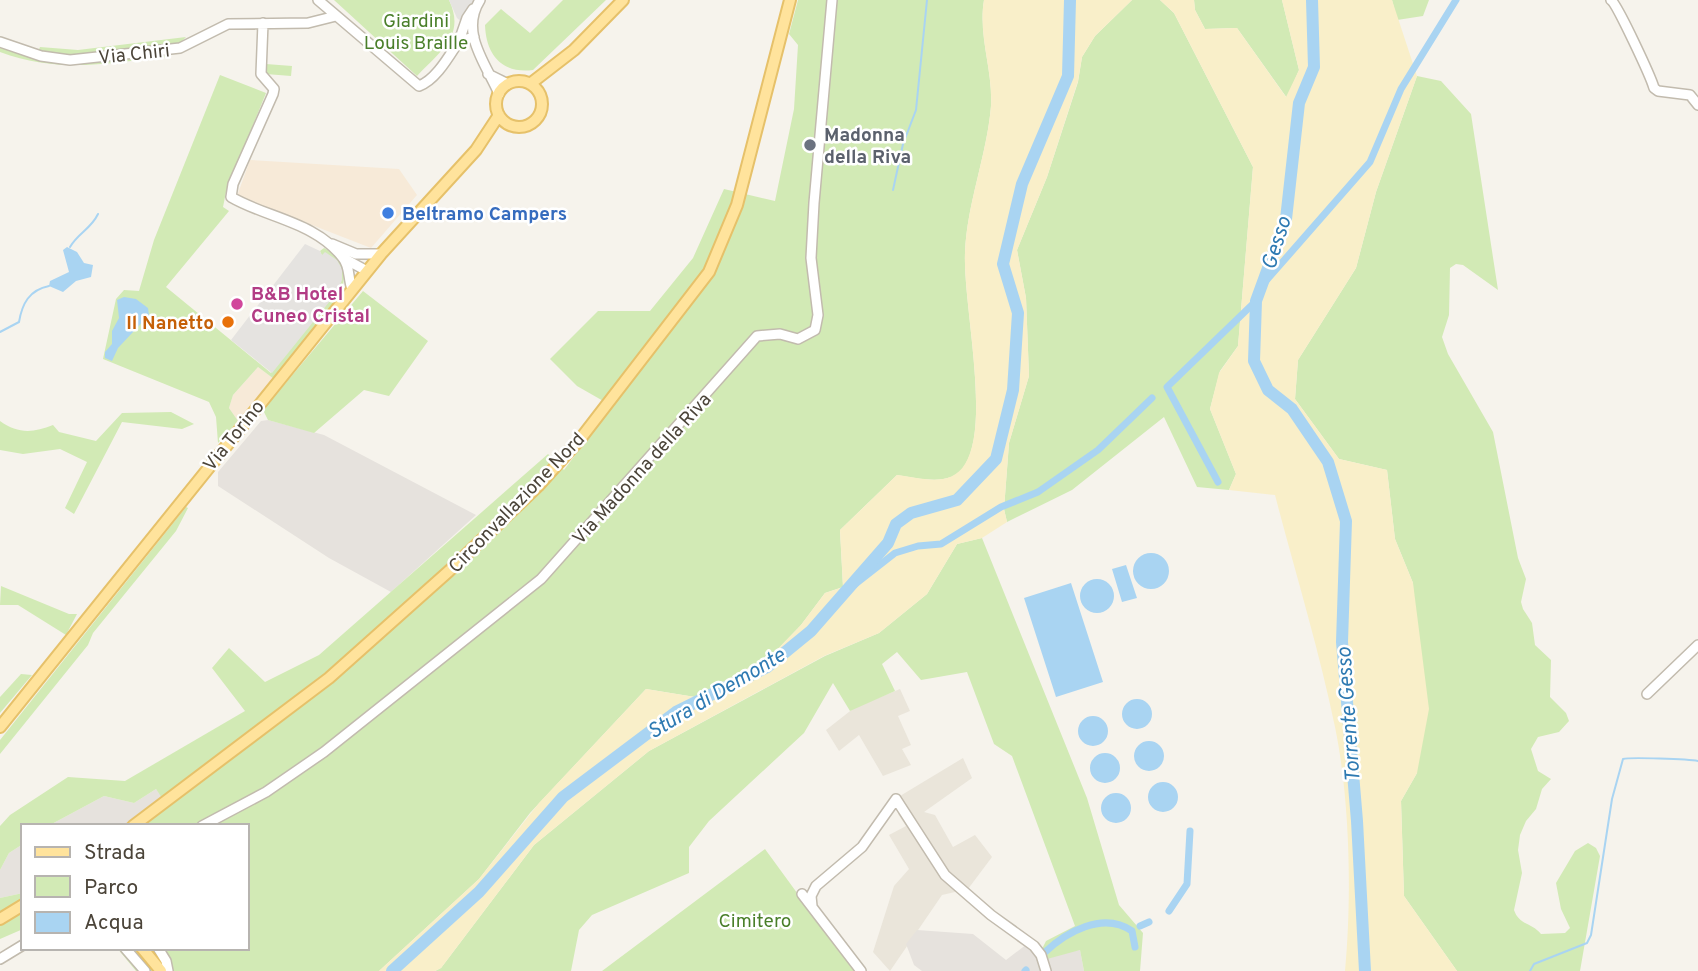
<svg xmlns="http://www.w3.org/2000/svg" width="1698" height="971" viewBox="0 0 1698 971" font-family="Overpass,sans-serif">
	<rect width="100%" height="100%" fill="#f6f3ec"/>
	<path fill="#eae5da" d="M900 689 910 711 898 716 911 745 902 749 911 765 883 776 859 735 839 751 826 730 854 708Z
		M963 758 972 778 924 812 935 815 953 847 975 835 992 857 968 889 942 895 890 971 873 952 894 886 909 869 889 835 906 826 898 814 900 796Z"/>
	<path fill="#f7ead8" d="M250 160 399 169 417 195 371 248 237 196Z
		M258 367 274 379 239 423 229 408 233 395Z"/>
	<path fill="#e6e2dd" d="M268 420 324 435 476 515 391 592 329 558 218 486V472L261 421Z
		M156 789 163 798 125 826H48L104 796 134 803Z
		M23 844V893L0 898V870L9 853Z
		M917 930 973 934 1006 960 1027 944 1040 955 1080 950 1084 971H922L914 965 906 944Z"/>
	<path fill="#d2eab5" d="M334 0H449C466 36 440 51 417 76Z
		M563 0H606L533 70C501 74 486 54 485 25L501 9 530 33Z
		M798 0H984C978 36 993 70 991 106 987 155 967 203 965 253 963 305 991 423 965 465 951 488 920 478 897 475L840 530 843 587 825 593 801 625 771 656 695 697 646 689 530 813 479 879 379 971H136L117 948H247V826H125L162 798 156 789 134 803 104 796 48 826H23V844L9 853 0 870V826L10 815 68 777 125 781 245 711 212 668 229 648 265 682 319 655 548 454 564 470 612 406 577 386 550 359 598 311H650L693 258 724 189 775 201 794 109 798 45 789 34Z
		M1132 0H1160L1174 13 1253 167 1238 346 1220 371 1210 409 1236 474 1229 490 1197 487 1164 417 1072 490 1007 522 1004 509 1009 443 1029 376 1026 298 1017 250 1047 177 1078 82 1082 57 1095 36Z
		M1194 0H1282L1299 70 1287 98 1237 28 1205 29 1195 10Z
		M1392 0H1429L1423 16 1397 20Z
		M186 37 167 57C106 63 60 74 0 52V44L36 56 40 47 78 50Z
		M266 64 292 66 291 76 266 74Z
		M220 75 266 93 226 192 223 207 229 211 166 287 271 373 322 256 320 251 324 248C347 259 347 278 339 299L274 379 258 367 233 395 229 408 238 421 218 443 216 417 209 402 103 359 116 299 124 290 139 291 154 240Z
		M1417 76 1441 81 1471 114 1498 290 1463 265 1456 264 1450 268 1449 315 1442 337 1448 354 1493 432 1518 558 1526 579 1521 602 1523 609 1532 623 1535 645 1551 660 1550 697 1566 713 1569 721 1559 732 1538 737 1531 749 1538 771 1551 779 1542 789 1536 809 1526 821 1520 835 1518 850 1522 873 1514 910C1519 925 1532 923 1541 934L1565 933 1570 928 1561 909 1556 883 1575 851 1588 843 1596 848 1600 856 1580 971H1457L1404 896 1401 801 1417 773 1413 583 1395 539 1387 470 1339 459 1295 399 1298 360 1356 268 1376 192Z
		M363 291 428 341 389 396 364 390 314 433 268 420 263 410Z
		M171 412 194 424 182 429 122 422 74 514 65 508 87 462 60 449 23 454 0 450V421C18 434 33 433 53 425L59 432 96 441 122 413Z
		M186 507 188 508 176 531 93 633 88 645 0 754V740Z
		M982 538 1087 798 1119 905 1143 933 1140 971H1084L1080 950 1047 959 1042 949 1046 941 1075 926 1012 756 994 744 967 672 921 680 897 652 882 664 895 691 850 711 833 683 804 733 709 821 689 847V873L592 915 579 930 571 971H435L441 968 534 845 649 751 825 656 879 633 927 594 957 544Z
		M1 586 69 614H77L66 635 18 605H0Z
		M21 674 32 675 0 713V697Z
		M765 849 854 971H602Z
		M23 893V929L0 939V898Z"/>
	<path fill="#f9efc9" d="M984 0H1132L1095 36 1082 57 1078 81 1047 177 1017 250 1026 298 1029 376 1009 443 1004 509 1007 522 982 538 957 544 927 594 879 633 824 656 649 751 534 845 441 968 435 971H379L479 879 539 803 646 689 695 697 771 656 801 625 825 593 843 587 840 530 897 475C920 478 951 488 965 464 991 423 963 305 965 253 967 203 987 155 991 106 993 70 978 36 984 0Z
		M1160 0H1194L1195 10 1205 29 1237 28 1286 97 1299 70 1282 0H1392L1417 76 1376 192 1356 268 1298 360 1295 399 1339 459 1387 470 1395 539 1413 583 1429 709 1417 773 1401 801 1404 896 1457 971H1345C1352 897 1350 800 1335 727 1319 649 1295 572 1275 495L1229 490 1236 474 1210 409 1219 373 1238 346 1253 167 1174 13Z"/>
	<path fill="#e5e3e0" d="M449 0H479L464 24 457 18Z
		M305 244 320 251 322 255 325 252 337 260 342 269V280L338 291 272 373 231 340Z"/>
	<path fill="#a9d4f2" d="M67 247 77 252 84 263 93 265 91 277 76 281 63 292 49 286 50 281 69 272 63 250Z
		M124 297 136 299 148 308 149 315 118 348 112 361 105 358V352L112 344V331L119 318 117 300Z
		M1133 571a18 18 0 1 1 36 0a18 18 0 1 1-36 0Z
		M1126 565 1137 598 1122 602 1112 569Z
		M1080 596a17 17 0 1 1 34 0a17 17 0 1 1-34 0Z
		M1071 583 1103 682 1056 697 1024 598Z
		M1122 714a15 15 0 1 1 30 0a15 15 0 1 1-30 0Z
		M1078 731a15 15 0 1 1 30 0a15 15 0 1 1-30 0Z
		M1134 756a15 15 0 1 1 30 0a15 15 0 1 1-30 0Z
		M1090 768a15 15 0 1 1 30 0a15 15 0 1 1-30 0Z
		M1148 797a15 15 0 1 1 30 0a15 15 0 1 1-30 0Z
		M1101 808a15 15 0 1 1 30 0a15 15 0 1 1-30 0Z"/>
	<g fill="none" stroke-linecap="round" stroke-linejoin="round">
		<path stroke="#a9d4f2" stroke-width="2" d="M893 190 903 144 916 110 927 0
			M70 247C78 233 91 229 98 214
			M0 332 19 322C22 304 29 290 49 286
			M1530 971 1534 964 1587 943 1591 935 1612 799 1623 759C1629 757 1689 759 1698 761"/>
		<path stroke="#a9d4f2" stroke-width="7" d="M1265 282 1370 162 1401 89 1456 0
			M1218 482 1167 387 1256 301
			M840 596 895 553 918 546 941 544 1001 507 1038 492 1098 450 1152 398
			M1169 911 1187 884 1190 831
			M1140 926 1149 922
			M1044 953C1066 932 1103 911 1132 931L1135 947
			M1025 971 1026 970"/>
		<path stroke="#a9d4f2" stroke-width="12" d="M1312 0 1314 67 1299 103 1286 219 1256 301 1254 361 1268 390 1292 409 1328 462 1346 521 1342 642 1357 821 1365 971
			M392 971 479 892 563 797 676 712 767 667 811 631 888 543 896 524 911 513 957 500 996 459 1013 390 1018 313 1003 264 1022 184 1068 76 1070 0"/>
		<defs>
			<path id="minor" d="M318 0 419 86C436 80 449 56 459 41L474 37
				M480 0C459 33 487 65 499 94
				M1611 0C1617 4 1651 77 1654 88L1658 91 1690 95 1698 105
				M263 23 261 74 274 89 273 94 233 184 231 197C267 218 316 222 343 258 350 266 348 279 352 289
				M459 41 467 18 473 9
				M0 42 41 56 70 60 180 48 228 24 308 23 336 16
				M488 74 508 84
				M332 244 356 254H381
				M345 259 367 271
				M1647 694 1698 645
				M202 826 266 792 324 752 541 579 757 336 780 334 798 339 815 330 818 315 811 258 814 203 832 0
				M802 894 861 971
				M812 906 811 896 816 886 862 847 896 799 945 875 991 915 1034 946 1041 955 1046 971
				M125 948 145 971
				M158 948 166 961 168 971
				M0 959 23 945"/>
			<path id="major" d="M496 104a23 23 0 1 1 46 0a23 23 0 1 1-46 0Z
				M530 84 574 50 623 0
				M0 727 381 254 476 150 499 115
				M133 826 329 678 449 571 538 486 581 438 709 272 737 205 790 0
				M0 919 23 905
				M142 948 161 971"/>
		</defs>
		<use href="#minor" stroke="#c2bbae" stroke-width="12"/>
		<use href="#major" stroke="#e6c16a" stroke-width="14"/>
		<use href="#minor" stroke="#fff" stroke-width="9"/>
		<use href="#major" stroke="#ffe39c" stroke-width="10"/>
	</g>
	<circle fill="#6b7280" stroke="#fff" stroke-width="2.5" cx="810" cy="145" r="7"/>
	<circle fill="#3f7fe0" stroke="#fff" stroke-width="2.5" cx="388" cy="213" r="7"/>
	<circle fill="#d1479c" stroke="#fff" stroke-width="2.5" cx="237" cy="304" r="7"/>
	<circle fill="#e8710a" stroke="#fff" stroke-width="2.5" cx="228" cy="322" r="7"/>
	<g text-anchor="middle" stroke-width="5" stroke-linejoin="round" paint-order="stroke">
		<g font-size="19" fill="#4a7f2a" stroke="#fff">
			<text x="416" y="27">Giardini<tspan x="416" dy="22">Louis Braille</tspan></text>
			<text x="755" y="927">Cimitero</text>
		</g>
		<g font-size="19" fill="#4b4439" stroke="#fff">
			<text transform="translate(134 53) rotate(-6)" y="7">Via Chiri</text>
			<text transform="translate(233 435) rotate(-51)" y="7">Via Torino</text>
			<text transform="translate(641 468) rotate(-48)" y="7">Via Madonna della Riva</text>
			<text transform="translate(516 502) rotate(-46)" y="7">Circonvallazione Nord</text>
		</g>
		<g font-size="19" font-weight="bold" fill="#5b616d" stroke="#fff" text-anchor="start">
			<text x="824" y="141">Madonna<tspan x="824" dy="22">della Riva</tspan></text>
		</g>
		<g font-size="19" font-weight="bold" fill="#366cbe" stroke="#fff" text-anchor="start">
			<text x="402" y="220">Beltramo Campers</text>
		</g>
		<g font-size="19" font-weight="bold" fill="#b23c85" stroke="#fff" text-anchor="start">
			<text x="251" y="300">B&amp;B Hotel<tspan x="251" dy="22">Cuneo Cristal</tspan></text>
		</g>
		<g font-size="19" font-weight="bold" fill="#c56008" stroke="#fff" text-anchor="end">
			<text x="214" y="329">Il Nanetto</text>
		</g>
		<g font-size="21" font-style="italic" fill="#2e7ab2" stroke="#fff">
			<text transform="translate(1276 243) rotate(-72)" y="7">Gesso</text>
			<text transform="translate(716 693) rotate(-31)" y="7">Stura di Demonte</text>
			<text transform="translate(1348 715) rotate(-94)" y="7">Torrente Gesso</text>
		</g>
	</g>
	<rect x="21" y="824" width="228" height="126" fill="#ffffff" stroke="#b7b4b0" stroke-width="2"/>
	<rect x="35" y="847" width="35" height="10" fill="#ffe39c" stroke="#b7b4b0" stroke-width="2"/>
	<text x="84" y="859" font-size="21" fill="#4b4439">Strada</text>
	<rect x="35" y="876" width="35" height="21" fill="#d2eab5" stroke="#b7b4b0" stroke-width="2"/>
	<text x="84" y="894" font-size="21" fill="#4b4439">Parco</text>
	<rect x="35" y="912" width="35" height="21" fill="#a9d4f2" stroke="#b7b4b0" stroke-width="2"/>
	<text x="84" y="929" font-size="21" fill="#4b4439">Acqua</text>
</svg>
